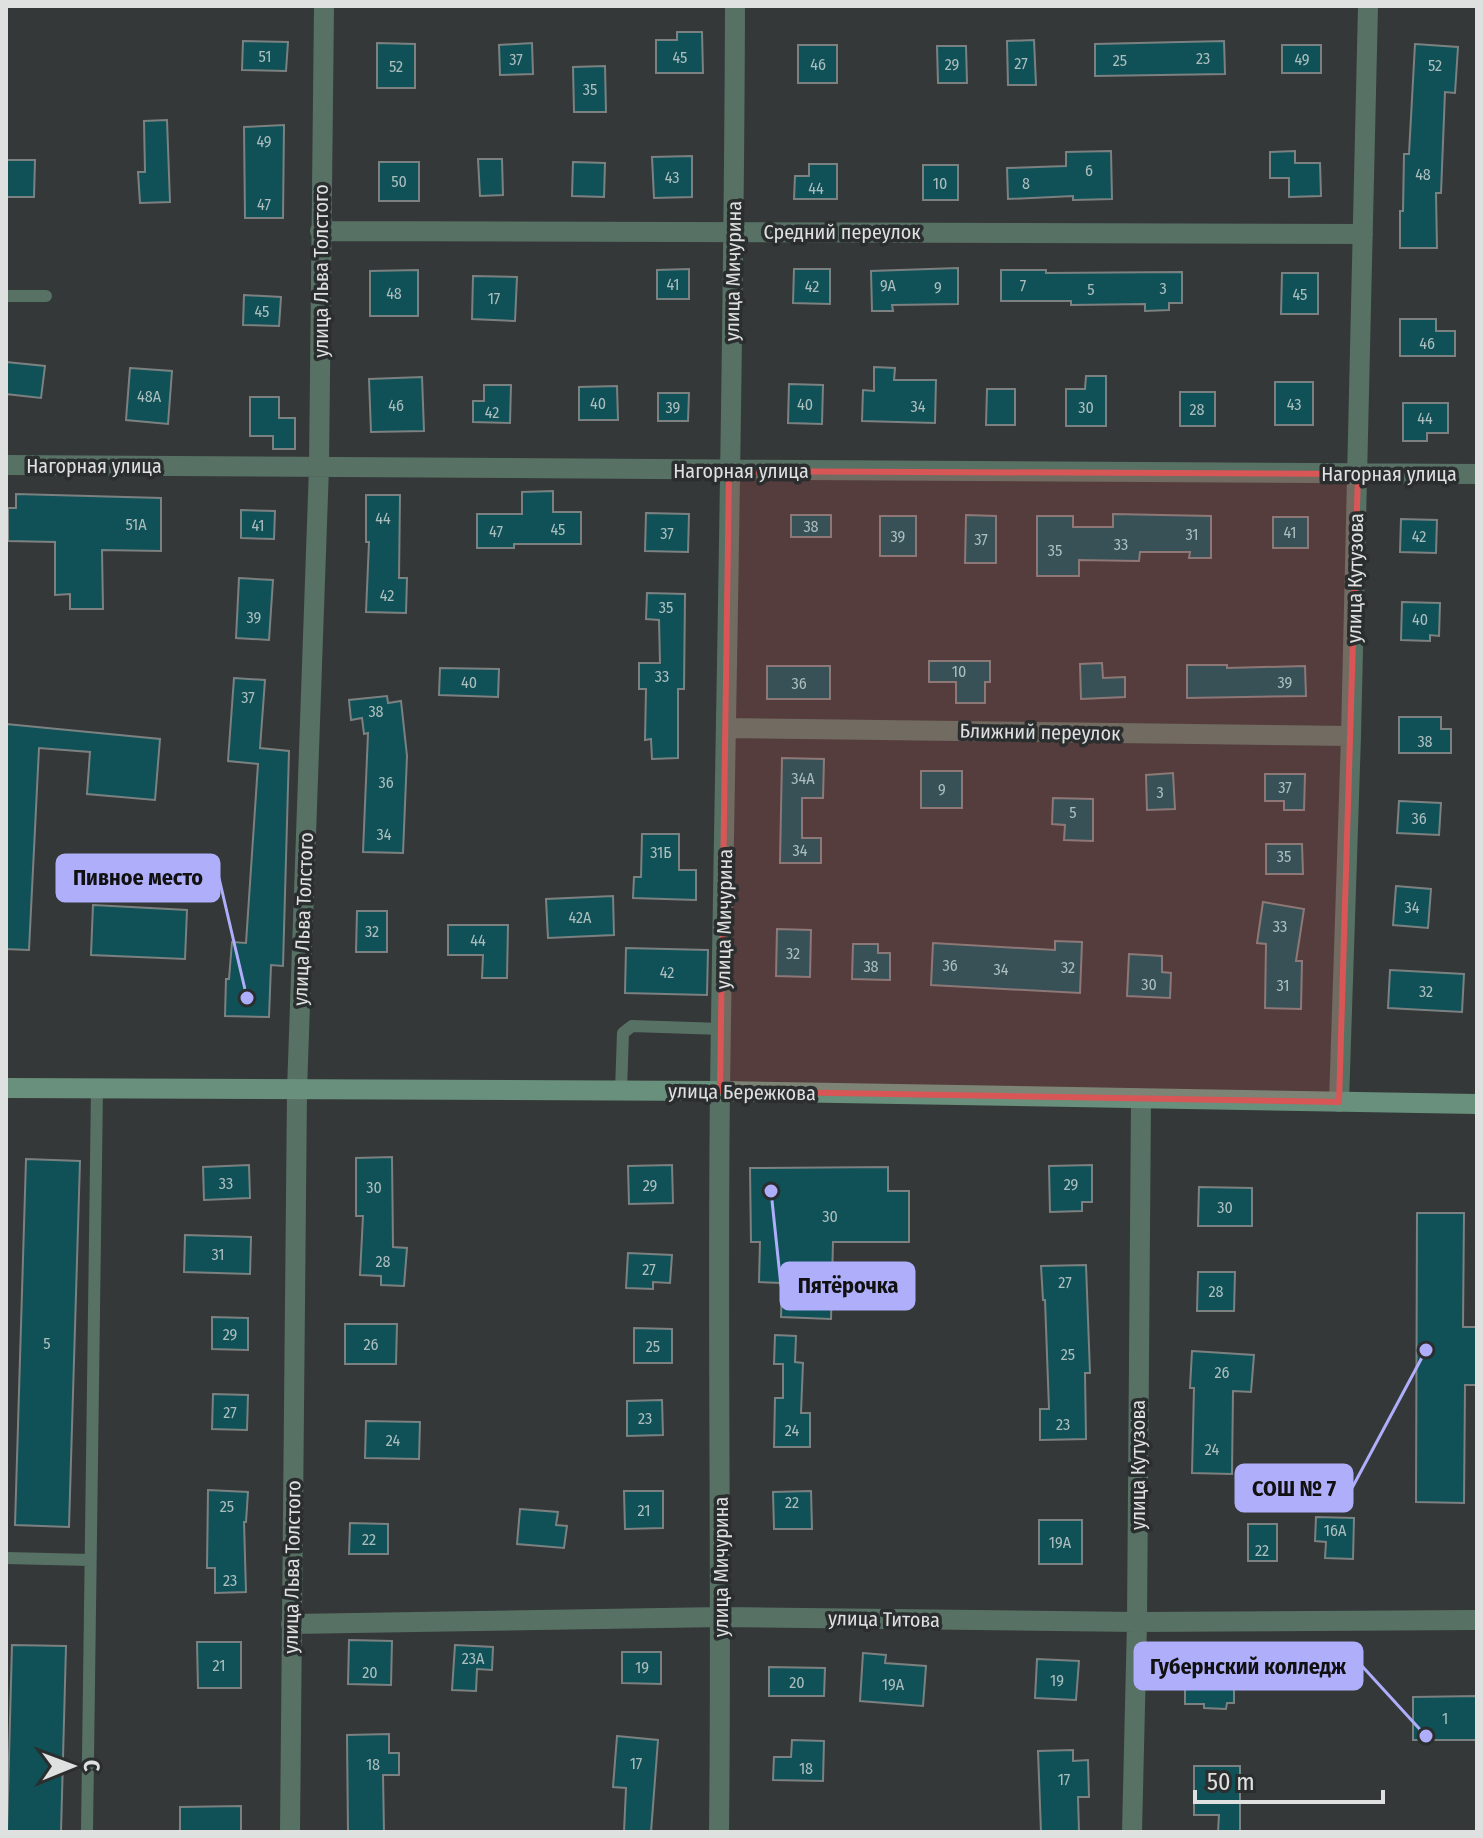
<svg xmlns="http://www.w3.org/2000/svg" width="1483" height="1838" viewBox="0 0 1483 1838" font-family="'Fira Sans Condensed',sans-serif">
	<rect width="100%" height="100%" fill="#353838"/>
	<path fill="#105157" stroke="#7b8080" stroke-width="2" d="M677 32H702L703 73H656V40H677Z
		M1034 40 1036 85H1008L1007 41Z
		M243 41 288 42 286 71 242 70Z
		M1224 41 1225 74 1095 76V44Z
		M377 43 415 44V88H377Z
		M532 43 533 74 500 75 499 45Z
		M1415 44 1458 47 1455 93 1445 92 1441 193H1436L1437 248H1400V211H1403L1404 154H1409Z
		M798 45H837V83H798Z
		M1282 45H1321V73H1282Z
		M937 46H966L967 83H938Z
		M605 66 606 112H574L573 67Z
		M167 120 170 202 140 203 138 172H145L144 121Z
		M284 125 283 218H245L244 127Z
		M1111 151 1112 199 1073 200V196L1008 199 1007 168 1066 166V152Z
		M1295 151V163H1320L1321 196 1289 197V178H1270V152Z
		M692 156V197L654 198 652 157Z
		M478 159H502L503 195 480 196Z
		M6 160H35L34 197H6Z
		M379 162H419V201H379Z
		M573 162 605 163 604 197 572 196Z
		M809 164H837V199H794L795 176H809Z
		M923 165H958V200H923Z
		M958 268V304L892 305 893 311H872L871 271Z
		M689 269V299H657V270Z
		M794 269H830V304L793 303Z
		M418 270V316H370V271Z
		M1001 270H1046V273L1182 272V303H1169V310L1145 311V304L1071 305V301H1001Z
		M1282 273H1318V314H1281Z
		M473 276 517 277 515 321 472 319Z
		M244 295 281 297 279 326 243 325Z
		M1400 319H1436V331H1455V356H1400Z
		M6 362 45 366 41 398 6 394Z
		M874 367 895 368 894 380H936L935 423 862 421 863 390 874 391Z
		M130 368 172 371 168 424 126 420Z
		M1086 376H1106V426H1066V389H1085Z
		M422 377 424 431 371 432 369 379Z
		M1275 382H1313V425H1275Z
		M789 384 823 385 822 424 788 423Z
		M484 385H511L510 423 473 422V401H484Z
		M617 386 618 420H579V387Z
		M987 389H1015V425H986Z
		M1180 392H1215V426H1180Z
		M658 393H689L688 421H658Z
		M250 397H279V418H295V449H273V436H250Z
		M1403 403H1448V433H1427V441H1403Z
		M553 491V512H581V544H514V548H477V514H522V492Z
		M16 494 161 498V551L102 550 103 609H70V594L55 595V542L8 541V508H16Z
		M366 495H400L399 578H407L406 613 366 612 369 542H366Z
		M241 510 275 511 274 539 241 538Z
		M646 513 689 514 688 552 645 551Z
		M1113 514 1211 516V558H1189L1190 552H1140L1139 561 1079 560V576H1037V516H1073V527H1113Z
		M791 515H831V537H791Z
		M966 515 996 516V563H965Z
		M880 516H916V556H880Z
		M1273 517H1308V548H1273Z
		M1401 519 1437 520 1436 553 1400 552Z
		M239 578 273 580 269 640 236 638Z
		M647 593 685 594 684 689H678V758L652 759 651 739 645 740 646 689H639V663H660L659 620 646 619Z
		M1402 602 1440 603 1439 636 1430 635V641L1401 640Z
		M929 661H990V682H985V703H956V682H929Z
		M1102 663 1103 678 1125 677V697L1081 699 1080 664Z
		M1187 665H1227V668L1305 666 1306 696 1187 698Z
		M767 666H830V699H767Z
		M440 668 499 669 498 697 439 695Z
		M234 678 265 680 260 748 289 751 283 966 271 965 269 1017 225 1016 226 979H229L232 942 246 943 258 764 228 761Z
		M387 696 388 703 401 701 407 756 403 853 363 852 368 733 364 734 362 718 351 720 349 700Z
		M1399 717H1441V729H1451V753H1399Z
		M6 724 160 739 155 800 87 794 90 752 39 748 29 950 6 949Z
		M782 758 824 759 823 798H802V838H821V863H780Z
		M921 771H962V808H921Z
		M1173 773 1175 809 1147 810 1146 775Z
		M1265 774H1305L1304 810H1284V801H1265Z
		M1053 798 1093 799V841L1064 840 1065 825 1052 824Z
		M1399 801 1441 803 1439 835 1397 833Z
		M642 834H679V870H696V900L633 898 634 877H641Z
		M1266 844H1302L1303 874H1266Z
		M1396 886 1431 889 1428 928 1393 925Z
		M613 896 614 935 548 938 546 899Z
		M1263 902 1304 909 1296 961H1302L1301 1009 1265 1008 1266 944 1257 943Z
		M93 905 187 910 185 959 91 955Z
		M357 911H387V952H356Z
		M448 925H508L507 978H482L483 955H448Z
		M777 929 811 930 810 977 776 976Z
		M1055 941 1082 942 1080 993 931 985 933 943 1055 950Z
		M853 944H878V953H890V980L852 979Z
		M626 948 708 950 707 995 625 993Z
		M1129 954 1162 956V972L1171 973 1170 998 1127 996Z
		M1390 970 1464 974 1462 1012 1388 1008Z
		M392 1157 393 1247 407 1248 404 1286 381 1285V1276L360 1275 363 1216H356V1158Z
		M26 1159 80 1161 69 1527 15 1525Z
		M249 1165 250 1198 204 1200 203 1167Z
		M672 1165 673 1203 629 1204 628 1166Z
		M1092 1165V1202H1082V1211L1050 1212 1049 1166Z
		M888 1167V1191H909V1242H833L831 1319 781 1317 782 1283 759 1282 760 1242H751L750 1168Z
		M1199 1187 1252 1188V1226H1198Z
		M1417 1213H1464L1463 1327H1477V1385H1465L1464 1503 1416 1502Z
		M185 1235 251 1237 250 1274 184 1272Z
		M628 1253 672 1255 670 1283 653 1282V1289L626 1288Z
		M1086 1265 1090 1373H1085L1086 1439 1040 1440V1409H1049L1045 1300H1043L1041 1266Z
		M1198 1272H1235L1234 1311H1197Z
		M212 1317 248 1318V1350L212 1349Z
		M345 1324H397L396 1364H345Z
		M634 1328 672 1329V1363H634Z
		M775 1335 796 1336 795 1362 803 1363 801 1413H810V1447H774L775 1398H783V1364H774Z
		M1192 1351 1254 1355 1251 1392 1233 1391 1232 1474 1192 1473 1194 1388H1190Z
		M213 1394 248 1395 247 1430 212 1429Z
		M662 1400 663 1435 627 1436V1401Z
		M366 1421 420 1422 419 1459 365 1458Z
		M208 1490 248 1492 246 1522H244L246 1592 215 1593V1568H207Z
		M624 1491H663V1528L625 1529Z
		M811 1491 812 1529H774L773 1492Z
		M520 1509 558 1512 556 1525 567 1526 564 1548 517 1544Z
		M1316 1517 1354 1518 1353 1559 1325 1558 1326 1542 1315 1541Z
		M1039 1520H1082V1564H1039Z
		M350 1523 388 1524V1554H349Z
		M1248 1524H1277V1561H1248Z
		M349 1640 392 1641 391 1685 348 1684Z
		M197 1642H241V1688H198Z
		M12 1645 66 1646 61 1832H7Z
		M455 1645 493 1647 492 1670 477 1669 476 1691 452 1690Z
		M622 1652H661V1684L622 1683Z
		M863 1653 886 1655 885 1663 926 1666 923 1706 860 1701Z
		M1037 1659 1079 1661 1076 1700 1035 1698Z
		M769 1667 825 1668 824 1696H769Z
		M1215 1671H1234V1703H1227L1226 1709 1204 1708V1704H1185V1674L1214 1675Z
		M1477 1696V1740H1413V1697Z
		M389 1734V1753H399V1775H383L384 1832H348L347 1735Z
		M617 1736 658 1740 651 1832H624L626 1788 613 1787Z
		M792 1740 824 1741 823 1781 773 1780 774 1757H791Z
		M1073 1750V1761L1088 1760 1089 1797H1078L1079 1832H1041L1038 1751Z
		M1194 1766H1240V1832H1218L1219 1815H1194Z
		M241 1806V1832H180V1807Z"/>
	<g fill="none" stroke-linecap="round" stroke-linejoin="round">
		<path stroke="#587165" stroke-width="12" d="M6 296H46
			M621 1091 623 1033 632 1026 722 1029
			M6 1558 90 1560
			M87 1832 97 1088"/>
		<path stroke="#587165" stroke-width="20" d="M320 231 1363 234
			M6 465 1477 474
			M728 728 1351 736
			M1339 1102 1351 736 1368 6
			M291 1624 722 1617 1137 1622 1477 1620
			M290 1832 297 1090 319 467 324 6
			M719 1832C722 1584 717 1336 720 1089 725 728 734 367 735 6
			M1132 1832 1137 1622 1141 1099"/>
		<path stroke="#68907d" stroke-width="20" d="M6 1088 720 1091 1477 1104"/>
	</g>
	<path fill="#d85656" fill-opacity="0.2" stroke="#d85656" stroke-width="6" stroke-linejoin="round" d="M729 471 1358 474 1339 1102 720 1091Z"/>
	<g text-anchor="middle" stroke-width="7" stroke-linejoin="round" paint-order="stroke">
		<g font-size="16" fill="#abbdbe">
			<text x="265" y="62">51</text>
			<text x="680" y="63">45</text>
			<text x="1203" y="64">23</text>
			<text x="516" y="65">37</text>
			<text x="1302" y="65">49</text>
			<text x="1120" y="66">25</text>
			<text x="1021" y="69">27</text>
			<text x="818" y="70">46</text>
			<text x="952" y="70">29</text>
			<text x="1435" y="71">52</text>
			<text x="396" y="72">52</text>
			<text x="590" y="95">35</text>
			<text x="264" y="147">49</text>
			<text x="1089" y="176">6</text>
			<text x="1423" y="180">48</text>
			<text x="672" y="183">43</text>
			<text x="399" y="187">50</text>
			<text x="940" y="189">10</text>
			<text x="1026" y="189">8</text>
			<text x="816" y="194">44</text>
			<text x="264" y="210">47</text>
			<text x="673" y="290">41</text>
			<text x="888" y="291">9А</text>
			<text x="1023" y="291">7</text>
			<text x="812" y="292">42</text>
			<text x="938" y="293">9</text>
			<text x="1163" y="294">3</text>
			<text x="1091" y="295">5</text>
			<text x="394" y="299">48</text>
			<text x="1300" y="300">45</text>
			<text x="494" y="304">17</text>
			<text x="262" y="317">45</text>
			<text x="1427" y="349">46</text>
			<text x="149" y="402">48А</text>
			<text x="598" y="409">40</text>
			<text x="805" y="410">40</text>
			<text x="1294" y="410">43</text>
			<text x="396" y="411">46</text>
			<text x="918" y="412">34</text>
			<text x="673" y="413">39</text>
			<text x="1086" y="413">30</text>
			<text x="1197" y="415">28</text>
			<text x="492" y="418">42</text>
			<text x="1425" y="424">44</text>
			<text x="383" y="524">44</text>
			<text x="136" y="530">51А</text>
			<text x="258" y="531">41</text>
			<text x="811" y="532">38</text>
			<text x="558" y="535">45</text>
			<text x="496" y="537">47</text>
			<text x="1290" y="538">41</text>
			<text x="667" y="539">37</text>
			<text x="1192" y="540">31</text>
			<text x="898" y="542">39</text>
			<text x="1419" y="542">42</text>
			<text x="981" y="545">37</text>
			<text x="1121" y="550">33</text>
			<text x="1055" y="556">35</text>
			<text x="387" y="601">42</text>
			<text x="666" y="613">35</text>
			<text x="254" y="623">39</text>
			<text x="1420" y="625">40</text>
			<text x="959" y="677">10</text>
			<text x="662" y="682">33</text>
			<text x="469" y="688">40</text>
			<text x="1285" y="688">39</text>
			<text x="799" y="689">36</text>
			<text x="248" y="703">37</text>
			<text x="376" y="717">38</text>
			<text x="1425" y="747">38</text>
			<text x="803" y="784">34А</text>
			<text x="386" y="788">36</text>
			<text x="1285" y="793">37</text>
			<text x="942" y="795">9</text>
			<text x="1160" y="798">3</text>
			<text x="1073" y="818">5</text>
			<text x="1419" y="824">36</text>
			<text x="384" y="840">34</text>
			<text x="800" y="856">34</text>
			<text x="661" y="858">31Б</text>
			<text x="1284" y="862">35</text>
			<text x="1412" y="913">34</text>
			<text x="580" y="923">42А</text>
			<text x="1280" y="932">33</text>
			<text x="372" y="937">32</text>
			<text x="478" y="946">44</text>
			<text x="793" y="959">32</text>
			<text x="950" y="971">36</text>
			<text x="871" y="972">38</text>
			<text x="1068" y="973">32</text>
			<text x="1001" y="975">34</text>
			<text x="667" y="978">42</text>
			<text x="1149" y="990">30</text>
			<text x="1283" y="991">31</text>
			<text x="1426" y="997">32</text>
			<text x="226" y="1189">33</text>
			<text x="1071" y="1190">29</text>
			<text x="650" y="1191">29</text>
			<text x="374" y="1193">30</text>
			<text x="1225" y="1213">30</text>
			<text x="830" y="1222">30</text>
			<text x="218" y="1260">31</text>
			<text x="383" y="1267">28</text>
			<text x="649" y="1275">27</text>
			<text x="1065" y="1288">27</text>
			<text x="1216" y="1297">28</text>
			<text x="230" y="1340">29</text>
			<text x="47" y="1349">5</text>
			<text x="371" y="1350">26</text>
			<text x="653" y="1352">25</text>
			<text x="1068" y="1360">25</text>
			<text x="1222" y="1378">26</text>
			<text x="230" y="1418">27</text>
			<text x="645" y="1424">23</text>
			<text x="1063" y="1430">23</text>
			<text x="792" y="1436">24</text>
			<text x="393" y="1446">24</text>
			<text x="1212" y="1455">24</text>
			<text x="792" y="1508">22</text>
			<text x="227" y="1512">25</text>
			<text x="644" y="1516">21</text>
			<text x="1335" y="1536">16А</text>
			<text x="369" y="1545">22</text>
			<text x="1060" y="1548">19А</text>
			<text x="1262" y="1556">22</text>
			<text x="230" y="1586">23</text>
			<text x="473" y="1664">23А</text>
			<text x="219" y="1671">21</text>
			<text x="642" y="1673">19</text>
			<text x="370" y="1678">20</text>
			<text x="1057" y="1686">19</text>
			<text x="797" y="1688">20</text>
			<text x="893" y="1690">19А</text>
			<text x="1445" y="1724">1</text>
			<text x="636" y="1769">17</text>
			<text x="373" y="1770">18</text>
			<text x="806" y="1774">18</text>
			<text x="1064" y="1785">17</text>
		</g>
		<g font-size="20" fill="#dfe1e1" stroke="#2b2e2e">
			<text x="842" y="239">Средний переулок</text>
			<text transform="translate(321 271) rotate(-90)" y="7">улица Льва Толстого</text>
			<text transform="translate(733 271) rotate(-89)" y="7">улица Мичурина</text>
			<text x="94" y="473">Нагорная улица</text>
			<text x="741" y="478">Нагорная улица</text>
			<text x="1389" y="481">Нагорная улица</text>
			<text transform="translate(1355 578) rotate(-89)" y="7">улица Кутузова</text>
			<text transform="translate(1040 732) rotate(1)" y="7">Ближний переулок</text>
			<text transform="translate(303 919) rotate(-88)" y="7">улица Льва Толстого</text>
			<text transform="translate(724 919) rotate(-89)" y="7">улица Мичурина</text>
			<text transform="translate(742 1092) rotate(1)" y="7">улица Бережкова</text>
			<text transform="translate(1138 1465) rotate(-90)" y="7">улица Кутузова</text>
			<text transform="translate(292 1567) rotate(-89)" y="7">улица Льва Толстого</text>
			<text transform="translate(721 1567) rotate(-90)" y="7">улица Мичурина</text>
			<text transform="translate(884 1619) rotate(1)" y="7">улица Титова</text>
		</g>
	</g>
	<path fill="none" stroke="#afaefa" stroke-width="3" d="M247 998L219 878M771 1191L781 1286M1426 1350L1352 1488M1426 1736L1362 1666"/>
	<g fill="#afaefa" stroke="#2b2e2e" stroke-width="3">
		<circle cx="247" cy="998" r="8"/>
		<circle cx="771" cy="1191" r="8"/>
		<circle cx="1426" cy="1350" r="8"/>
		<circle cx="1426" cy="1736" r="8"/>
	</g>
	<g fill="#afaefa" stroke="#afaefa" stroke-width="3">
		<rect x="57" y="855" width="162" height="46" rx="8"/>
		<rect x="781" y="1263" width="133" height="46" rx="8"/>
		<rect x="1236" y="1465" width="116" height="46" rx="8"/>
		<rect x="1135" y="1643" width="227" height="46" rx="8"/>
	</g>
	<g font-size="22" text-anchor="middle" font-weight="bold" fill="#111">
		<text x="138" y="885">Пивное место</text>
		<text x="848" y="1293">Пятёрочка</text>
		<text x="1294" y="1496">СОШ № 7</text>
		<text x="1248" y="1674">Губернский колледж</text>
	</g>
	<rect width="1483" height="1838" fill="none" stroke="#dfe1e1" stroke-width="16"/>
	<g transform="translate(72 1766) rotate(89)" stroke="#2b2e2e" stroke-width="6" paint-order="stroke">
	<path d="M0-6L14 30L0 20L-14 30Z" fill="#dfe1e1"/>
	<text y="-12" font-size="22" font-weight="bold" text-anchor="middle" fill="#dfe1e1">С</text>
	</g>
	<path d="M1195 1790v12h188v-12" fill="none" stroke="#dfe1e1" stroke-width="4"/>
	<text x="1207" y="1790" font-size="24" fill="#dfe1e1" stroke="#2b2e2e" stroke-width="6" paint-order="stroke">50 m</text>
</svg>
